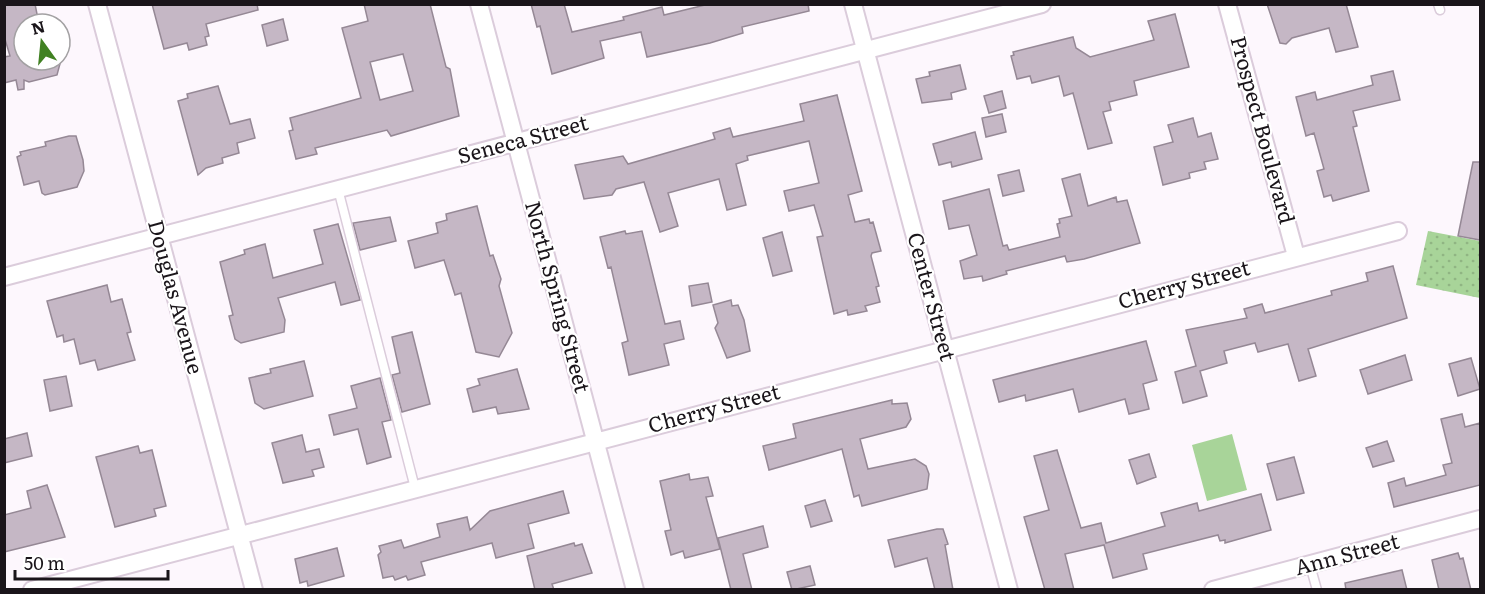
<svg xmlns="http://www.w3.org/2000/svg" width="1485" height="594" viewBox="0 0 1485 594" font-family="Literata,serif">
	<defs>
		<pattern id="grass-dots" width="8" height="8" patternUnits="userSpaceOnUse" patternTransform="scale(1.5)"><rect width="8" height="8" fill="#a8d499"/><path d="M2 2h.1M6 6h.1" fill="none" stroke="#90b583" stroke-width="1.8" stroke-linecap="round"/></pattern>
	</defs>
	<rect width="100%" height="100%" fill="#fdf7fd"/>
	<path fill="url(#grass-dots)" d="M1428 231 1480 241V298L1416 285Z"/>
	<path fill="#a8d499" d="M1232 434 1247 490 1207 501 1192 445Z"/>
	<path fill="#c5b7c5" stroke="#958895" stroke-width="1.5" fill-rule="evenodd" d="M4 4H35L39 24H24V60H61L57 75 29 82 24 80V89L18 90 16 80 4 83V57L10 56 4 36Z
		M152 4H257L258 10 206 24 209 36 205 37 207 45 189 50 187 43 164 49Z
		M364 4H430L446 67 450 69 459 116 391 136 387 130 315 148 317 154 296 159 289 131 293 130 290 118 361 98 342 28 368 21ZM403 54 413 91 380 100 370 62Z
		M531 4H564L572 32 624 20 623 17 662 7 664 15 709 4H808L809 11 742 27 743 33 710 43 647 57 641 32 600 41 604 58 552 74 540 26 537 27Z
		M1267 4H1346L1358 47 1336 52 1329 28 1292 38 1286 44 1280 43Z
		M1175 14 1189 67 1134 81 1137 95 1109 102 1111 110 1103 112 1112 143 1088 149 1073 93 1064 96 1059 76 1032 83 1030 76 1017 79 1011 56 1014 55 1013 52 1073 37 1076 48 1090 57 1154 40 1148 21Z
		M283 19 288 40 267 46 262 25Z
		M960 65 966 89 951 93 952 99 922 103 916 79 930 76 929 72Z
		M1393 71 1400 100 1353 111 1357 126 1353 127 1369 191 1333 201 1331 195 1324 197 1317 171 1324 169 1314 133 1306 136 1296 97 1315 92 1317 100 1373 85 1371 76Z
		M218 86 230 124 250 119 255 138 237 143 239 153 222 158 223 163 206 168 198 175 178 101 188 98 187 94Z
		M1002 91 1006 108 989 113 984 96Z
		M837 95 862 191 848 195 855 222 869 219 870 223 873 222 881 251 872 253 871 256 879 286 876 287 880 302 865 306 867 311 848 315 847 310 834 314 817 237 823 236 814 205 789 211 784 191 819 183 809 141 747 156 748 160 736 164 746 205 727 210 719 179 668 193 678 226 660 232 644 182 616 189 612 195 584 199 575 165 623 156 628 164 715 139 713 133 730 128 733 137 804 121 800 104Z
		M1002 114 1006 132 986 137 982 118Z
		M1193 118 1198 137 1211 133 1218 159 1204 162 1206 169 1189 173 1190 178 1163 185 1154 147 1173 142 1168 125Z
		M975 132 982 159 952 167 951 162 939 165 933 144Z
		M69 136H76L83 160 84 171 77 187 45 195 42 193 39 181 24 185 17 157 21 155 20 152 46 146 45 142Z
		M1473 162H1480V240L1458 236Z
		M1019 170 1024 191 1003 196 998 175Z
		M1080 174 1088 206 1116 197 1117 202 1127 200 1140 243 1084 259 1067 262 1065 256 1006 271 1007 274 983 281 982 276 964 279 960 261 977 255 969 225 949 229 943 201 989 189 1003 246 1007 245 1009 250 1060 237 1057 224 1060 223 1059 219 1072 216 1062 179Z
		M477 206 490 256 493 255 501 279 499 286 512 333 499 357 476 352 461 293 455 295 444 260 415 268 408 241 438 233 436 223 447 220 446 214Z
		M390 217 396 241 360 250 353 223Z
		M338 224 360 300 341 305 335 282 278 298 285 320 284 332 241 343 235 339 229 316 233 315 220 262 245 254 244 250 265 244 273 278 323 264 314 230Z
		M625 231 626 234 642 231 665 324 680 321 684 339 664 344 669 365 629 375 622 343 628 341 611 267 608 268 600 237Z
		M782 232 792 271 773 276 763 238Z
		M1393 266 1407 318 1308 349 1316 376 1299 381 1288 344 1258 352 1255 343 1224 351 1227 363 1200 371 1207 396 1183 403 1175 372 1196 366 1186 330 1247 318 1244 309 1262 304 1265 313 1332 295 1331 291 1368 281 1366 273Z
		M708 283 712 302 692 306 689 286Z
		M107 285 111 302 122 299 131 332 127 333 135 360 98 370 95 360 80 364 74 339 64 342 63 335 57 337 47 301Z
		M731 300 732 306 738 305 744 320 750 351 727 358 715 328 718 323 713 305Z
		M412 332 430 404 402 412 392 375 400 373 392 337Z
		M1146 341 1157 380 1143 384 1149 409 1129 414 1125 399 1079 412 1073 389 1026 401 1025 395 999 402 993 380Z
		M1405 355 1412 380 1368 394 1360 370Z
		M1471 358 1480 389 1458 396 1449 364Z
		M304 361 313 396 264 409 255 403 249 378 271 373 270 369Z
		M517 369 529 409 498 414 496 407 473 412 467 389 480 385 478 379Z
		M66 376 72 406 50 411 44 380Z
		M380 378 391 420 382 422 391 457 367 464 358 429 334 435 329 415 357 408 351 386Z
		M892 400V404L907 403 911 419 906 427 860 439 868 469 915 459 926 466 929 474 927 489 862 506 859 495 854 497 842 449 769 470 763 446 796 438 793 424Z
		M1462 414 1465 427 1480 423V485L1394 507 1388 483 1404 478 1406 486 1446 475 1443 465 1452 463 1441 419Z
		M27 433 32 456 4 463V439Z
		M302 435 306 452 319 449 324 467 312 470 314 476 283 483 272 443Z
		M1387 441 1394 461 1373 467 1366 448Z
		M138 446 140 453 152 450 166 506 154 509 156 516 115 527 96 457Z
		M1057 450 1081 528 1101 523 1106 543 1165 526 1161 513 1197 503 1199 511 1261 494 1271 530 1225 543V540L1220 541 1218 535 1143 554 1147 569 1113 578 1104 545 1065 554 1074 590H1045L1024 517 1049 510 1034 456Z
		M1149 454 1156 477 1137 484 1129 460Z
		M1294 457 1304 493 1277 500 1267 464Z
		M689 474 690 480 708 477 713 496 706 497 720 549 685 558 683 551 671 555 665 531 671 530 660 481Z
		M47 485 65 537 4 552V515L31 508 27 491Z
		M563 491 569 513 528 524 534 548 496 558 492 543 421 562 425 575 408 580 406 576 395 580 393 576 383 578 378 555 381 552 379 546 401 540 404 548 440 537 437 524 467 517 470 530 490 511Z
		M825 500 832 521 811 527 805 506Z
		M763 526 768 547 743 554 752 590H731L718 538Z
		M937 529H943L948 544 945 545 953 590H935L927 558 895 567 888 540Z
		M574 543 575 546 582 544 592 573 552 584 554 590H535L527 556Z
		M337 548 344 576 308 586 307 581 300 583 295 559Z
		M1458 553 1460 559 1463 558 1471 590H1439L1432 560Z
		M810 566 815 585 792 590 787 572Z
		M1402 570 1407 590H1346L1345 583Z"/>
	<g fill="none" stroke-linecap="round" stroke-linejoin="round">
		<defs>
			<path id="lane" d="M1438 4 1440 10
				M338 189 415 488
				M1310 565 1317 590"/>
			<path id="street" d="M97 4 254 590
				M479 4 635 590
				M853 4 1009 590
				M1227 4 1296 256
				M4 277 1042 4
				M32 590 1398 231
				M1213 590 1480 519"/>
		</defs>
		<use href="#lane" stroke="#dbccdb" stroke-width="11"/>
		<use href="#street" stroke="#dbccdb" stroke-width="20"/>
		<use href="#lane" stroke="#fff" stroke-width="8"/>
		<use href="#street" stroke="#fff" stroke-width="16"/>
	</g>
	<g text-anchor="middle" stroke-width="4.5" stroke-linejoin="round" paint-order="stroke">
		<g font-size="21" fill="#1a151a" stroke="#fff">
			<text transform="translate(1262 130) rotate(75)" y="7">Prospect Boulevard</text>
			<text transform="translate(523 140) rotate(-15)" y="7">Seneca Street</text>
			<text transform="translate(1184 285) rotate(-15)" y="7">Cherry Street</text>
			<text transform="translate(175 297) rotate(75)" y="7">Douglas Avenue</text>
			<text transform="translate(557 297) rotate(75)" y="7">North Spring Street</text>
			<text transform="translate(931 297) rotate(75)" y="7">Center Street</text>
			<text transform="translate(714 409) rotate(-15)" y="7">Cherry Street</text>
			<text transform="translate(1347 555) rotate(-15)" y="7">Ann Street</text>
		</g>
	</g>
	<rect width="1485" height="594" fill="none" stroke="#1a151a" stroke-width="12"/>
	<g transform="translate(42 42) rotate(345)"><circle r="28" fill="#ffffff" stroke="#a3a1a3" stroke-width="1.5"/>
	<path d="M0-4.5L10 22L0 15L-10 22Z" fill="#408122"/>
	<text y="-9" font-size="16" font-weight="bold" text-anchor="middle" fill="#1a151a">N</text>
	</g>
	<path d="M15 570v9h153v-9" fill="none" stroke="#1a151a" stroke-width="3"/>
	<text x="24" y="570" font-size="18" fill="#1a151a" stroke="#ffffff" stroke-width="4.5" paint-order="stroke">50 m</text>
</svg>
